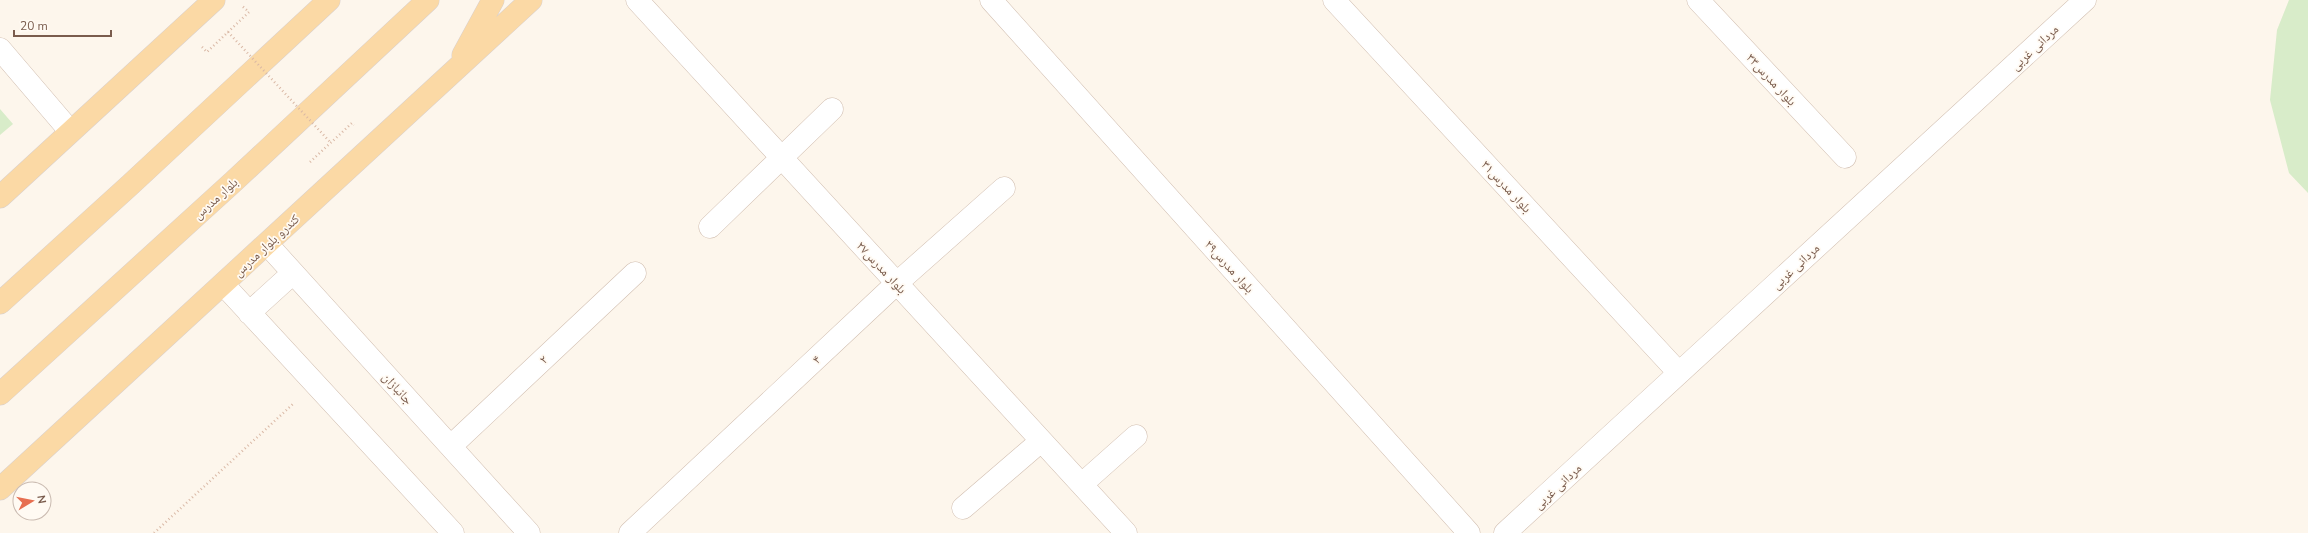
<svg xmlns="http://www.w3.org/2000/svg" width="2308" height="533" viewBox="0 0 2308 533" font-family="'Nunito Sans','Noto Naskh Arabic',sans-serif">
	<rect width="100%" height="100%" fill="#fdf6ec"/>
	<path fill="#d8ecc9" d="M2289 0H2308V193L2289 173 2270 100 2277 30Z
		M0 109 13 124 0 135Z"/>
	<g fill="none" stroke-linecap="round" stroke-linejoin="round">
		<defs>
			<path id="minor" d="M637 0 1126 533
				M991 0 1469 533
				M1334 0 1679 373
				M1698 0 1845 157
				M0 49 70 131
				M710 227 832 109
				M267 244 529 533
				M223 284 453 533
				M249 313 293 273
				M451 446 635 273
				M1082 484 1136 436
				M963 508 1041 441
				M630 533 897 283 1004 188
				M1505 533 2085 0"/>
			<path id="major" d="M463 55 493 0
				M0 197 214 0
				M0 303 130 185 329 0
				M0 394 233 182 428 0
				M0 489 531 0"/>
		</defs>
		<use href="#minor" stroke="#d1beb0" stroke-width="23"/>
		<use href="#major" stroke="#dad1cd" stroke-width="23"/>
		<path stroke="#d9b8a5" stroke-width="2.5" stroke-dasharray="1 3" stroke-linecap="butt" d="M202 47 207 52 249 12 241 5
			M310 162 352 123 354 125
			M154 533 294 403"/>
		<use href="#minor" stroke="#fff" stroke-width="22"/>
		<use href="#major" stroke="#fbd9a5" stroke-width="22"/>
		<path stroke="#d9b8a5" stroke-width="2.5" stroke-dasharray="1 3" stroke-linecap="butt" d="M228 32 331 143"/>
	</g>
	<g text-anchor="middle" stroke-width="3.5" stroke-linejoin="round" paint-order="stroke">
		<g font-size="13" fill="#7a5c4d" stroke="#fffaf3">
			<text transform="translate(2034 47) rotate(-43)" y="5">مردانی غربی</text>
			<text transform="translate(1772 79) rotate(47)" y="5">بلوار مدرس۳۳</text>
			<text transform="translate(1507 186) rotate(47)" y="5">بلوار مدرس۳۱</text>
			<text transform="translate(215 198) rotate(-42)" y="5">بلوار مدرس</text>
			<text transform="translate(266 245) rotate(-43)" y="5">کندرو بلوار مدرس</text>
			<text transform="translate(1230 266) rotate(48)" y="5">۲۹بلوار مدرس</text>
			<text transform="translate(1795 266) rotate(-43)" y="5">مردانی غربی</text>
			<text transform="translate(882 267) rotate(47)" y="5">بلوار مدرس۲۷</text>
			<text transform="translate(543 359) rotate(-43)" y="5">۲</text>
			<text transform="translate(816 359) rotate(-43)" y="5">۴</text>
			<text transform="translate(398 388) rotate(48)" y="5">جانبازان</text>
			<text transform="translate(1557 486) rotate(-43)" y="5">مردانی غربی</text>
		</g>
	</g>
	<g transform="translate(32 501) rotate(80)"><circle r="19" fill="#fffaf3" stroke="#cabbb1"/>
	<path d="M0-3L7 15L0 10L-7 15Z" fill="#e76f51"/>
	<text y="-6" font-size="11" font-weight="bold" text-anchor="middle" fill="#7a5c4d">N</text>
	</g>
	<path d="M14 30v6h97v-6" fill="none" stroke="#7a5c4d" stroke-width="2"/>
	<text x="20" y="30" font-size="12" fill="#7a5c4d" stroke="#fffaf3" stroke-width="3" paint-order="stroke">20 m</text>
</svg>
